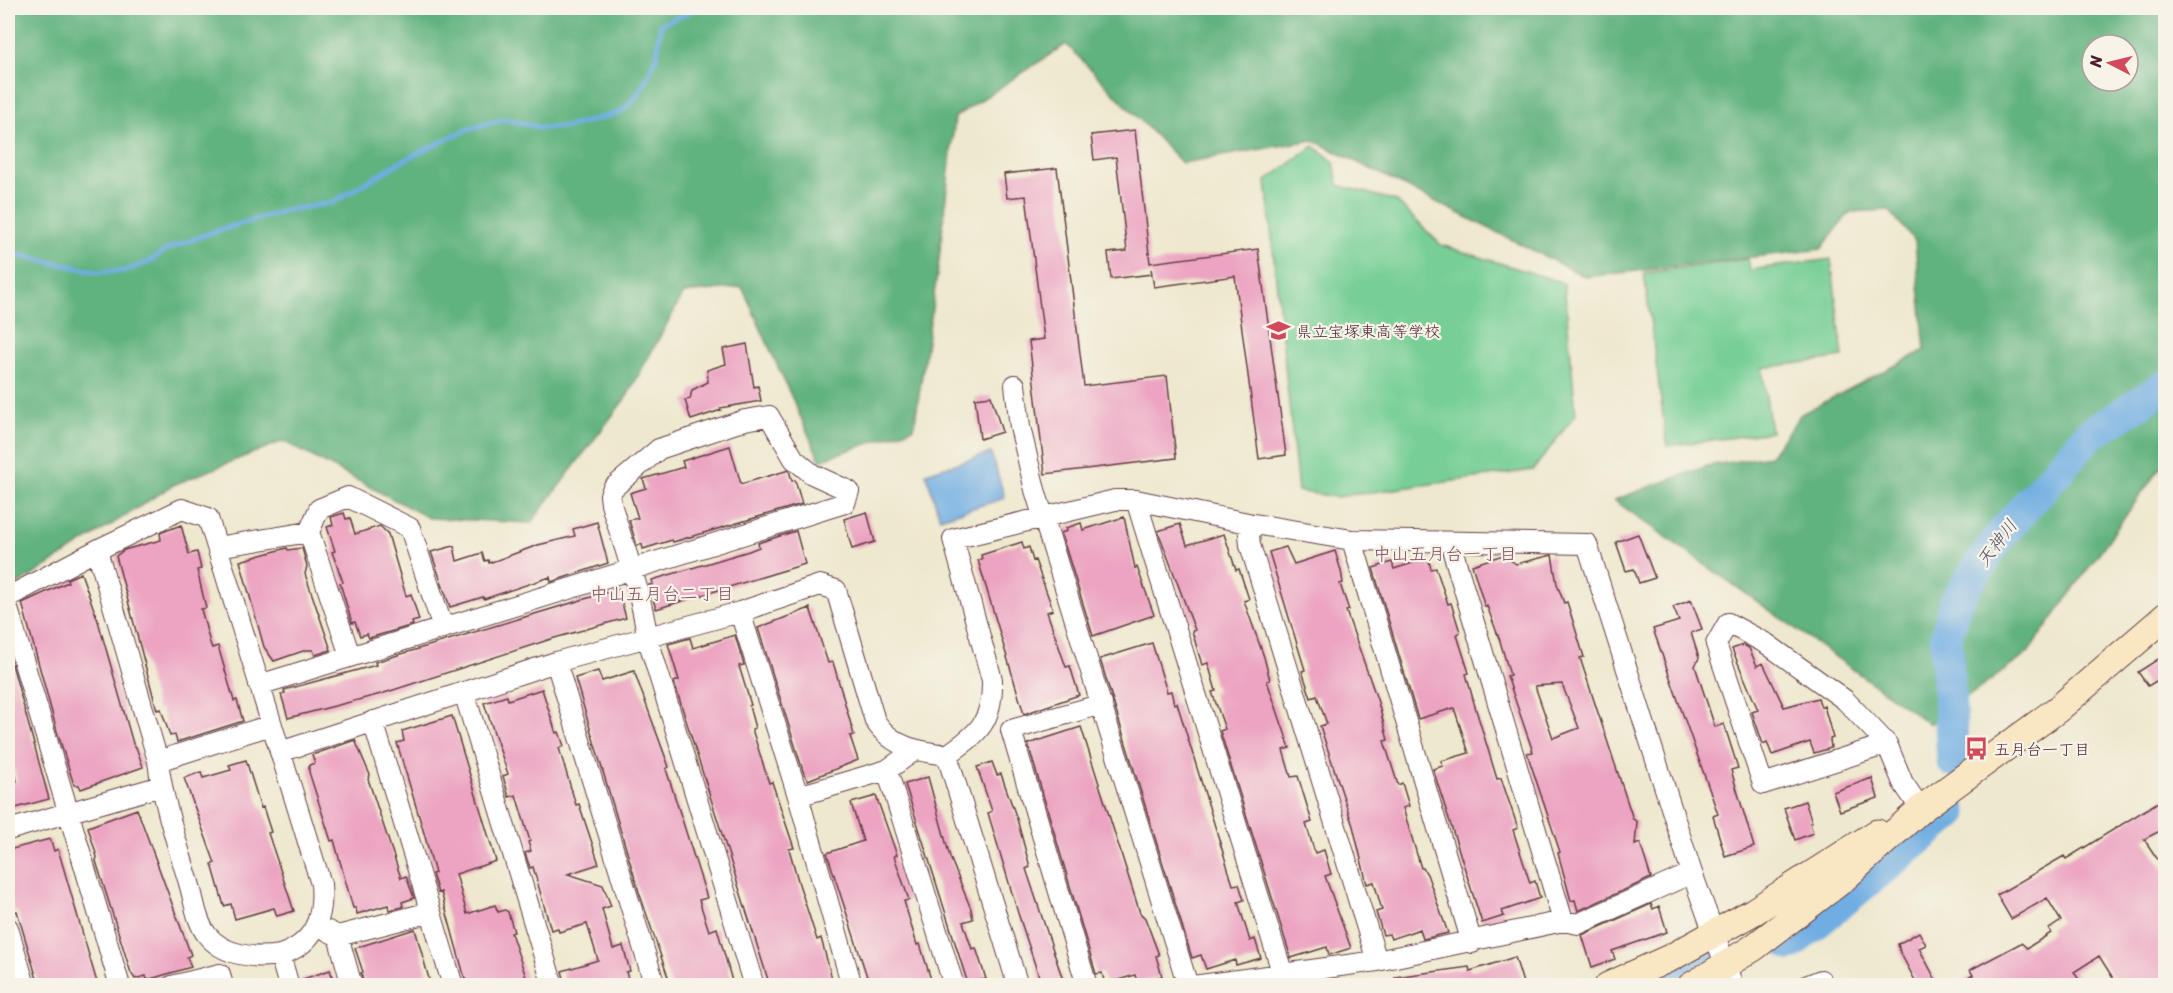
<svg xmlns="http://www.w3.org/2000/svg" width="2173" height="993" viewBox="0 0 2173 993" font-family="Sriracha,'Klee One',sans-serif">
	<rect width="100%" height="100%" fill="#f7f3e8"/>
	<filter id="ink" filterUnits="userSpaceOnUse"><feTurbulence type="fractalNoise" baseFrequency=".0167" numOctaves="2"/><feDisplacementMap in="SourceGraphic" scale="12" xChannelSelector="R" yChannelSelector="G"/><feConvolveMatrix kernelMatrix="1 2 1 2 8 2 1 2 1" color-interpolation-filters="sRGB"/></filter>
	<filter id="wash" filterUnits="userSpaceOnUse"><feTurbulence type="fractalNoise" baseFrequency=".008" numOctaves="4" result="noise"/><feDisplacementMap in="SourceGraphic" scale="24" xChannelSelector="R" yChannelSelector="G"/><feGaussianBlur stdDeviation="1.35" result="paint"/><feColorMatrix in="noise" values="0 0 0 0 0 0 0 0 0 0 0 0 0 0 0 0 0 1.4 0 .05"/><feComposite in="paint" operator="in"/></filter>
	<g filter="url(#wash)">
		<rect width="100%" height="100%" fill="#eee8ce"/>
		<path fill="#77cf95" stroke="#607760" stroke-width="1.5" d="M1314 146 1334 162 1338 185 1396 201 1441 245 1564 283 1576 414 1533 470 1336 497 1298 491 1266 181Z
			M1748 259 1750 270 1831 259 1843 357 1762 368 1771 432 1667 446 1644 273Z"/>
		<path fill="#61b27e" stroke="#566854" stroke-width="1.5" fill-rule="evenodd" d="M8 8H2165V467L2159 469 2027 654 1930 724 1614 500 1707 466 1770 456 1801 414 1925 350 1915 241 1889 210 1850 212 1821 249 1586 277 1313 140 1182 163 1066 44 955 117 938 268 914 428 820 460 742 287 684 293 627 396 531 523 429 518 283 441 173 485 8 591ZM2092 45H2128V81H2092Z"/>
		<path fill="#70ade2" stroke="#5d6686" stroke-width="1.5" d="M991 453 1005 498 940 518 926 473Z"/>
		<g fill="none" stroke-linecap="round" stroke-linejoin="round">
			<path stroke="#70ade2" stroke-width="5" d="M8 253 98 272 124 271 147 263 168 249 213 232 287 210 332 203 400 162 468 129 505 119 541 128 567 127 619 113 631 103 644 84 657 56 661 24 699 8"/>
			<path stroke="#70ade2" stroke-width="33" d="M1953 761 1946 638 1955 602 2002 533 2090 434 2166 386
				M1790 944 1951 813
				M1651 986 1706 959"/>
		</g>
		<g id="blocks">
			<path fill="#eca4c2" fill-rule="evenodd" d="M1135 130 1150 263 1258 249 1286 455 1259 459 1235 276 1154 287 1151 269 1152 274 1111 279 1108 253 1127 251 1116 157 1094 160 1091 135Z
				M1057 168 1084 386 1167 376 1176 458 1045 474 1029 341 1044 339 1026 196 1007 198 1004 174Z
				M747 344 754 387 758 386 761 401 720 408 721 410 691 420 685 400 690 399 692 390 708 382 707 370 726 364 723 349Z
				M991 396 1002 432 980 439 975 398Z
				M730 446 741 484 789 470 792 481 795 480 802 504 673 542 672 540 643 549 642 544 637 546 629 520 638 518 630 493 646 488 643 479 684 467 682 461Z
				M867 512 875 542 852 549 844 519Z
				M344 513 346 519 350 518 355 534 380 526 388 534 406 596 411 594 419 620 412 622 413 625 369 638 367 634 360 636 355 622 352 623 340 583 343 582 332 552 335 551 327 527 333 525 331 517Z
				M1124 517 1135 568 1137 567 1154 615 1093 636 1061 533 1067 531 1066 528 1081 523 1083 530Z
				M597 522 608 563 551 582 550 577 484 599 483 597 450 607 431 552 454 546 457 561 482 553 485 561 488 560 489 563 538 545 575 536 573 529Z
				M1180 524 1187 545 1224 534 1236 570 1239 569 1249 599 1244 601 1264 657 1270 680 1267 681 1290 748 1283 750 1291 777 1298 776 1312 822 1306 824 1315 853 1324 850 1331 874 1325 876 1351 948 1329 955 1327 947 1291 958 1220 731 1225 729 1212 692 1216 691 1208 663 1202 665 1192 631 1195 630 1158 531Z
				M181 525 189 554 197 552 201 569 197 570 206 608 201 609 210 643 212 648 218 646 234 701 237 700 243 721 177 742 175 735 170 736 161 709 157 710 116 556 124 550 161 540 160 533Z
				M796 531 805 564 656 609 649 585 653 584 652 580 749 551 759 547 758 543Z
				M1638 534 1655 578 1639 583 1634 569 1626 571 1616 542Z
				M1022 542 1024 549 1029 547 1033 561 1035 560 1053 610 1047 612 1066 667 1070 666 1079 695 1024 714 978 560 982 559 981 555Z
				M1286 547 1294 564 1335 551 1341 571 1343 583 1340 584 1349 610 1346 611 1378 702 1388 740 1384 741 1398 785 1402 783 1409 806 1403 808 1421 868H1423L1427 874 1448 933 1423 939 1420 929 1391 939 1389 934 1383 935 1376 912 1382 910 1374 882 1367 884 1353 826 1320 726 1327 724 1317 696 1311 698 1302 671 1305 670 1269 552Z
				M287 548 288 550 302 548 307 566 305 574 331 650 315 655 313 650H306L274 661 264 647 240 561Z
				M1503 555 1516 564 1552 555 1557 584 1564 603 1567 602 1584 657 1580 658 1633 819 1637 822 1635 845 1640 843 1651 878 1578 911 1575 900 1571 901 1558 853 1560 852 1527 753 1533 752 1507 676 1510 675 1500 641 1487 606 1485 607 1472 565ZM1562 684 1579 728 1553 738 1535 686Z
				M1428 558 1431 569 1436 568 1448 604 1451 603 1460 632 1457 635 1469 673 1466 674 1474 703 1497 779 1501 778 1518 828 1513 830 1530 883 1535 881 1540 898 1502 911 1504 916 1482 923 1433 769 1443 766 1441 761 1469 753 1454 708 1418 719 1373 568 1392 562 1394 569Z
				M81 573 98 621 134 747H136L143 767 81 789 79 785H74L57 731 22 603 68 582 67 579Z
				M618 589 626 618 551 639 381 694 288 718 281 694 285 693 284 690 376 665 375 662Z
				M1691 600 1702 629 1691 633 1699 658 1695 666 1715 727 1724 724 1738 768 1731 770 1754 847 1725 856 1713 816 1718 814 1653 629 1679 621 1673 607Z
				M810 608 828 663 833 662 854 735 850 736 858 760 808 780 804 774 758 628Z
				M735 635 744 665 739 666 751 705 749 706 755 728 752 729 769 783 772 782 794 848 789 849 799 884 817 940 821 938 834 986H770L674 682 679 680 668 644 690 638 693 648Z
				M1152 643 1167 692 1171 691 1174 704 1177 703 1233 885 1239 884 1244 900 1238 902 1250 941 1255 939 1261 958 1236 965 1235 960 1206 969 1201 955 1192 958 1100 659Z
				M1743 645 1749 648 1757 666 1763 663 1784 707 1818 698 1821 707 1824 706 1833 738 1830 739 1831 748 1814 753 1810 742 1772 755 1767 742 1763 744 1752 712 1758 710 1732 649Z
				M2166 654V675L2148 686 2138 672Z
				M12 664 49 799 8 810V784L17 781 8 746V665Z
				M598 671 602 681 634 671 669 767 666 769 707 898 699 900 709 931 717 928 732 981 717 986H671L639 892 575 678Z
				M542 689 556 733 559 732 564 746 559 748 576 805 579 804 599 864 568 874 603 885 611 906 602 909 613 949 623 946 630 971 626 972 630 986H566L562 971 598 960 587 924 559 932 558 928 551 930 533 867 530 868 525 853 531 851 528 842 530 841 516 795 509 797 503 776 508 774 484 703 507 696 508 700Z
				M452 716 496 861 456 874 467 914 495 905 498 912 505 910 508 912 514 932 511 933 529 986H467L441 892 438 893 432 874 435 873 424 833 397 743 404 741 402 731Z
				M1081 727 1140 913 1145 918 1159 955 1156 956 1162 976 1138 984 1135 975 1105 984 1102 973 1096 974 1028 744Z
				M355 740 370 775 368 779 401 878 406 876 414 898 402 902 403 907 389 910 388 905 357 914 356 908H353L334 840 331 841 309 772V765L315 763 312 755Z
				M246 760 261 808 263 807 271 832 268 833 294 911 277 916 274 908 235 919 231 904 224 906 212 864 215 863 184 778 201 772 203 778 231 770 229 765Z
				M992 762 997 775 1001 774 1017 819 1030 867 1026 869 1065 986H1042L1018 913 988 813 992 811 977 767Z
				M928 777 950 857 971 909 973 919 963 922 972 949 976 948 986 979 968 984 905 784Z
				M1872 778 1878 798 1840 811 1833 792Z
				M876 796 897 855 894 856 909 900 904 901 917 945 920 944 933 986H870L827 853 863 841 851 803Z
				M2166 797V828L2144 839 2166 872V981L2158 986H2118L2099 956 2074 972 2083 986H1954L1973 975 1970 970 2021 943 2027 948 2051 933 2049 929 2061 921 2047 898 2011 919 1997 895 2064 856 2066 859Z
				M1805 801 1812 822 1810 823 1813 833 1795 840 1784 808Z
				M137 809 191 955 187 957 191 967 147 980 146 976 135 979 131 973 96 861 97 857 88 827Z
				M50 839 54 851 58 849 98 986H39L17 911 14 912 8 891V850Z
				M1651 904 1653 909 1659 906 1667 932 1612 951 1615 959 1592 967 1582 935Z
				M415 929 431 986H364L361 973 363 972 355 948Z
				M1919 932 1926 945 1919 948 1939 986H1918L1900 952 1898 944Z
				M1515 957 1524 986H1395V977L1469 967 1470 971Z
				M330 970 334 981 338 980 339 986H301L300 980Z"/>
		</g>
	</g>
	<g filter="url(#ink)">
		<use href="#blocks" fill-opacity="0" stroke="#633d43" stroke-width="1.5"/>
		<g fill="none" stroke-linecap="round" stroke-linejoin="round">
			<defs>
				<path id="street" d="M1015 385 1020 427 1035 490 1188 986
					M1136 500 1283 975
					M1248 523 1250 545 1377 961
					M309 532 350 656
					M1352 540 1472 943
					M1450 542 1563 921
					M217 547 321 884C324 918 314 944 280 955
					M97 550 182 509 208 518 217 547 309 532 319 509 348 497 410 528 443 628 259 685
					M8 597 97 550 158 761C163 803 177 843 189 883 194 899 196 921 207 935 224 956 256 959 280 955L289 986
					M8 609 120 986
					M740 612 798 796 852 986
					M443 628 845 503 849 491 812 474 794 459 769 416 745 420 659 449 613 488 610 495 611 504C624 547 641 591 647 636L754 986
					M556 662 655 986
					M464 692 553 986
					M373 721 453 986
					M1887 744 1845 700 1767 644 1728 623 1716 644 1763 784 1887 744 1903 783 1921 809
					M280 752 556 662 740 612 820 585 836 590 875 721C893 748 917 751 947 755L1018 986
					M947 755C980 733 993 720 992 680L953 539 1115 500H1136L1248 523 1352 540 1587 544 1692 873 1733 986
					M158 761 271 725
					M887 770 954 986
					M798 796 887 770 914 751
					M8 830 161 786
					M8 928 25 986
					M328 931 338 936 352 986
					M338 936 431 912
					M172 986 220 974 223 986
					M1087 986 1011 730 1102 704
					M1193 986 1377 961 1563 921 1578 924 1692 873
					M1806 986 1821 980 1823 986"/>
				<path id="secondary" d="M1608 986 1672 957 1753 912 1877 833
					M1691 986 1753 948 1842 880 1921 809 2058 709 2166 616"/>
			</defs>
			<use href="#street" stroke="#633d43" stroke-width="22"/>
			<use href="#secondary" stroke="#633d43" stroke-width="29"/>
			<use href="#street" stroke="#fff" stroke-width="20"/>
			<use href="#secondary" stroke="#f9e7c3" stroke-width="27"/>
		</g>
	</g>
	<defs>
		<symbol id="school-bare" viewBox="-9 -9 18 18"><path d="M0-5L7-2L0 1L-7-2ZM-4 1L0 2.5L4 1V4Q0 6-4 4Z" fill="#d1495b" stroke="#f7f3e8" stroke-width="2.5" paint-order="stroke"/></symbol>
		<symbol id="bus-bare" viewBox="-9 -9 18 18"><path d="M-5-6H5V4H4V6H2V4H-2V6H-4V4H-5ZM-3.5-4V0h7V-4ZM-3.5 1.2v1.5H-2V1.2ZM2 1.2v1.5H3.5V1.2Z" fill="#d1495b" stroke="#f7f3e8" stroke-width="2.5" paint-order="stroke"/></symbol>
	</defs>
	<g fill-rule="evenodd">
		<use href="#school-bare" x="1262" y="314" width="33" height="33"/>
		<use href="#bus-bare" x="1960" y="732" width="33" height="33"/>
	</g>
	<g text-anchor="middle" stroke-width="4.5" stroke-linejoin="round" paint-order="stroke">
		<g font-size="16" fill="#4a1f2b" stroke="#f7f3e8" text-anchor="start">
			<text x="1296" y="337">県立宝塚東高等学校</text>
			<text x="1994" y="755">五月台一丁目</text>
		</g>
		<g font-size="18" font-style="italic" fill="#57516b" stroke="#f7f3e8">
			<text transform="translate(1997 543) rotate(-53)" y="6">天神川</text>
		</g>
		<g font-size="18" fill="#834e60" stroke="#f7f3e8">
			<text x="1445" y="560">中山五月台一丁目</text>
			<text x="662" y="600">中山五月台二丁目</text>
		</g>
	</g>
	<rect width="2173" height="993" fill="none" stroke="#f7f3e8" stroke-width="30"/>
	<g transform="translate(2110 63) rotate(277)"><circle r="28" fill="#f7f3e8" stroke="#b29e9c" stroke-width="1.5"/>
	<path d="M0-4.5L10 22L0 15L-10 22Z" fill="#d1495b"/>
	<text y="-9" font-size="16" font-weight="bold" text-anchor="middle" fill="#4a1f2b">N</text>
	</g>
</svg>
